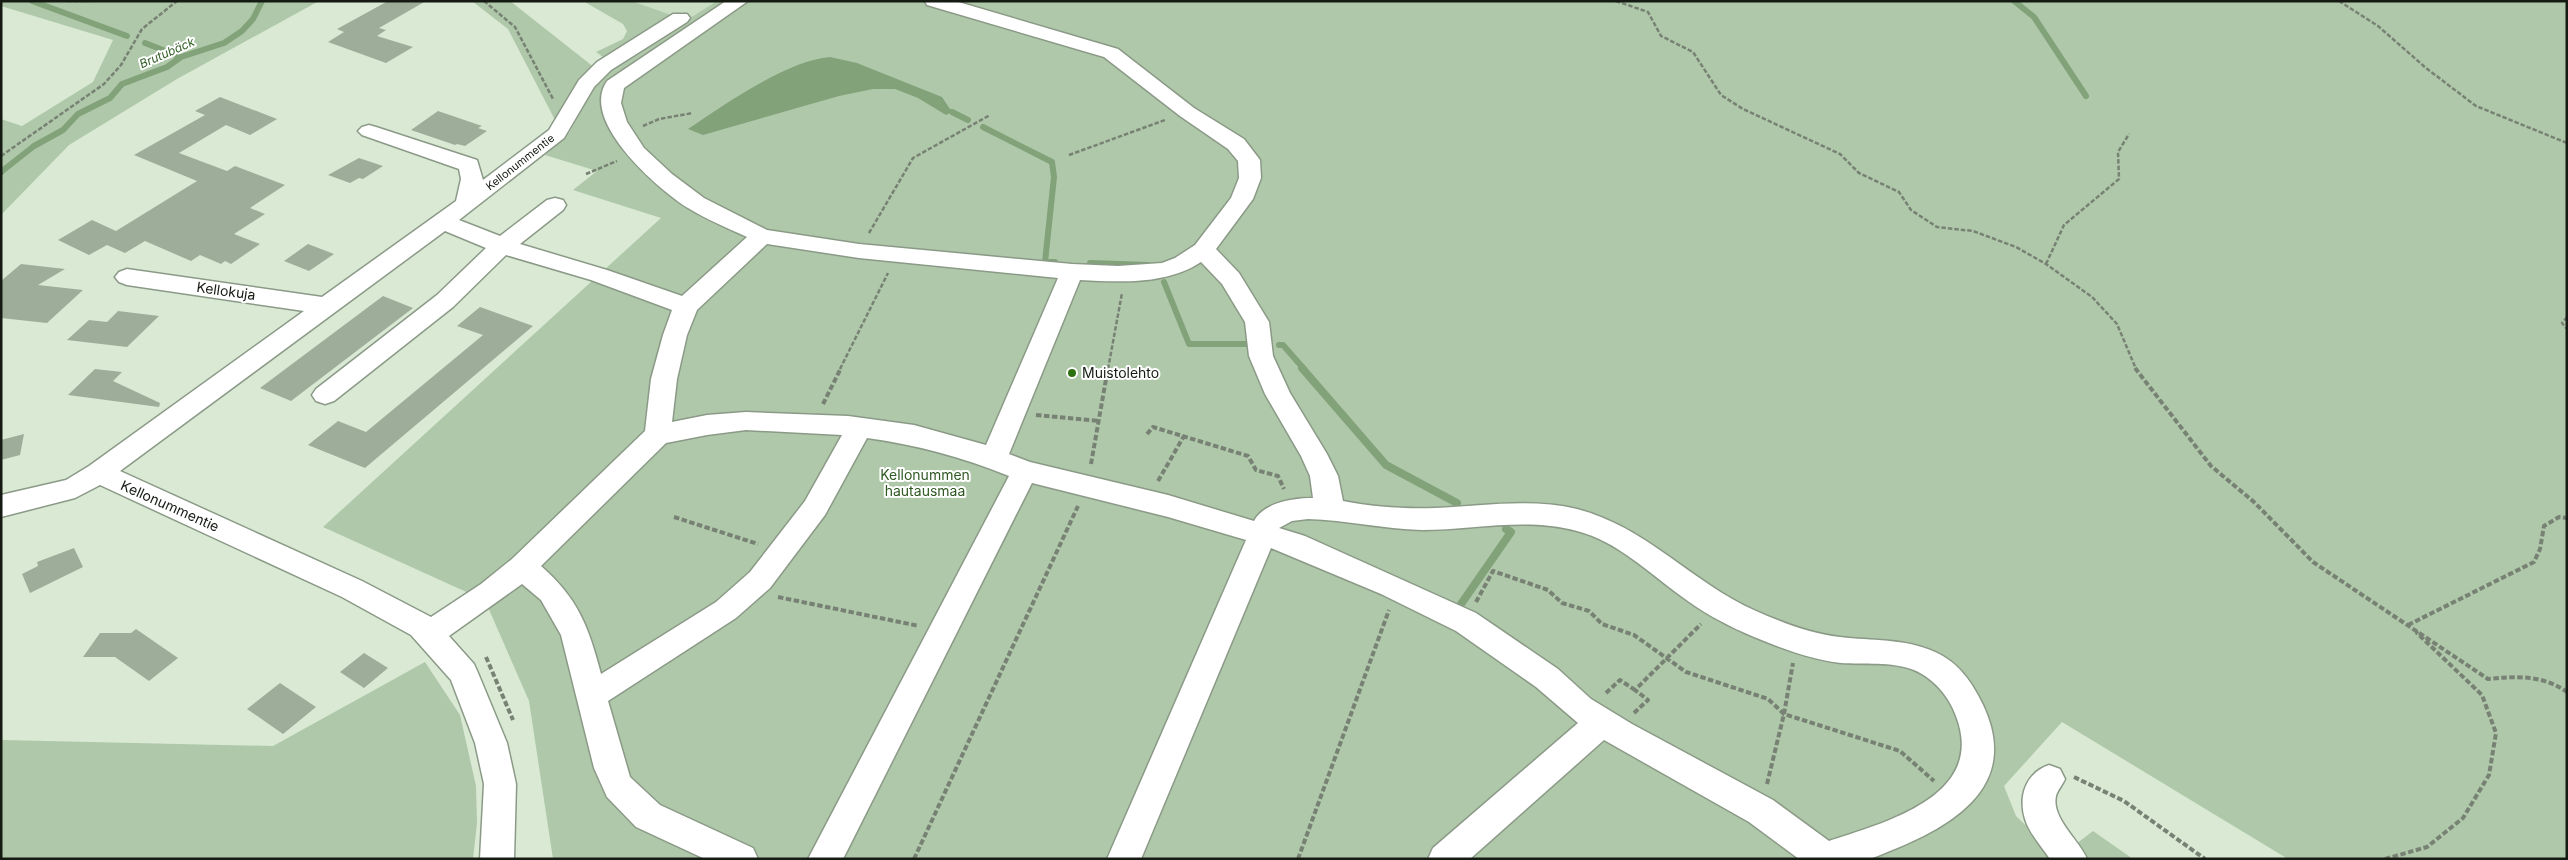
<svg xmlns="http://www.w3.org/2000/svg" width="2568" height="860" viewBox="0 0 2568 860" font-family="Inter,sans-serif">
	<rect width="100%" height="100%" fill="#d9e9d4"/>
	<path fill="#c9dec3" d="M631 1H717L686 21Z"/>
	<path fill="#afc8a9" d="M1 1H319L177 79 69 145 1 215V119L22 126 93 82 113 40 1 6Z
		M472 1H510L595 68 555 120 508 29Z
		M583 1H631L674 16 607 60 596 52 623 39 627 31 623 24Z
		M717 1H2567V859H2288L2062 722 2004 786 2016 816 2060 859H553L529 701 487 605 473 595 323 527 661 218 573 190 597 171 545 155 569 133 596 83 614 66Z
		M425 662 460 715 476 786 477 823 473 859H1V740L273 746Z
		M2093 831 2133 859H2089L2076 844Z"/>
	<path fill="#82a27a" d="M830 57 857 63 942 97 952 112 946 115 918 98 895 89H873L839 96 703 135 688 129C723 105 788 60 830 57Z"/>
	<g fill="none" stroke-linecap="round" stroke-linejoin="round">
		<path stroke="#82a27a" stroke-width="6" d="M32 1 127 36
			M2014 1 2034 17 2086 96
			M145 43 181 57
			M952 112 968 120
			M983 127 1052 162 1054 177 1045 262H1055
			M1 172 34 146 63 130 78 114 110 98 122 84 167 67 181 57 224 43 242 31 253 19 262 1
			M1090 263 1148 265
			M1164 282 1189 344H1251
			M1279 345H1283L1304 369"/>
		<path stroke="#82a27a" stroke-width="8" d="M1302 368 1386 465 1457 503
			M1459 607 1511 532 1506 529"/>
	</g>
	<path fill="#9ead9a" d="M388 1H426L379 28 386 30 377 36 413 47 386 63 328 42 344 32 337 29Z
		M220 97 277 119 250 135 226 125 179 153 227 171 235 166 285 185 250 208 265 214 234 234 260 244 231 264 225 261 221 264 200 255 191 261 145 241 125 253 107 245 89 255 58 240 92 220 116 231 197 181 134 155 205 115 195 111Z
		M438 111 482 126 478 128 487 131 465 146 457 144 455 145 411 130Z
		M359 158 383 166 363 179 359 178 350 183 328 175Z
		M308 244 334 254 309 271 284 261Z
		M21 264 65 269 38 285 83 290 47 323 1 318V281Z
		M383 296 413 308 291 401 260 388Z
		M480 307 533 326 365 468 308 445 338 421 366 432 483 335 457 326Z
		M118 311 159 316 127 347 67 340 89 320 107 322Z
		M95 369 122 372 113 381 160 403 159 407 68 395Z
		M24 434 20 455 1 460V440Z
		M74 548 83 567 30 593 22 574 38 566 37 562Z
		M136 629 178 658 149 681 115 657H83L100 633H131Z
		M364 653 388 668 364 688 340 672Z
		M280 683 316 707 283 734 247 709Z"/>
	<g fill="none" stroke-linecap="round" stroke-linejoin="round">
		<defs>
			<path id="minor" d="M726 1H748L624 88 621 103 627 122 644 148 672 174 704 198 767 230 859 244 1072 264 1118 266 1162 263 1175 258 1195 245 1231 198 1239 178 1238 161 1228 149 1180 116 1104 57 927 5 925 1H955L1118 49 1194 108 1244 139 1260 160 1261 178 1253 199 1216 249 1239 273 1269 322 1273 356 1290 393 1327 454 1338 476 1343 501C1373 507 1404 509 1435 508 1482 506 1531 498 1577 509 1647 527 1692 583 1756 611 1783 623 1811 634 1840 637 1872 641 1904 638 1935 652 1958 662 1972 682 1983 705 2024 792 1943 831 1875 857L1870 859H1799L1749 822 1604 740 1470 859H1428L1433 848 1578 723 1536 687 1456 631 1381 594 1271 548 1141 859H1107L1246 540 1168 517 1032 483 843 859H808L1009 476C962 457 917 445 867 438L825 515 770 588 736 618 608 701 630 777 660 805 753 848 758 859H705L636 827 607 797 594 768 561 635 541 600 522 584 449 636 474 664 478 673 507 743 516 784 514 859H480L484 784 475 743 451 680 411 635 342 597 100 485 75 498 1 517V495L66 480 89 466 304 311 127 285 119 282 115 277 119 272 127 269 322 297 456 201 461 179 459 169 362 135 358 131 362 127 369 125 376 127 477 160 483 180 549 130 579 80 597 62 673 14H687L690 18 687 22 611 70 594 87 564 138 459 220 500 236 547 200 555 198 563 200 566 205 563 210 520 244 607 270 682 296 747 237C727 228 706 219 688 208 658 189 579 121 607 81ZM445 231 486 248 437 295 316 389 312 395 316 401 325 404 334 401 453 307 506 255 591 280 672 310 663 335 651 379 645 431 512 559 481 584 431 617 362 581 120 471ZM767 244 859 258 1058 278 986 445 914 425 848 416 746 412 707 415 672 422 677 379 687 335 697 310ZM1201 262 1222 284 1245 322 1249 356 1265 394 1301 456 1310 476 1313 498C1294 498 1264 502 1254 521L1168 495 1030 462 1009 454 1080 280C1121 282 1166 285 1201 262ZM746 430 842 435 805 501 750 572 716 602 601 674C589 628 578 598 541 566L666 443 707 435ZM1308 519C1346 520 1383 529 1422 530 1473 530 1526 517 1577 531 1617 541 1649 573 1681 596 1701 611 1722 623 1745 633 1775 646 1808 659 1841 663 1864 665 1891 661 1914 670 1933 678 1949 696 1956 716 1987 796 1886 822 1829 841L1773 800 1632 724 1591 699 1558 669 1476 613 1305 536 1279 528 1292 521Z
				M2049 765 2060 769 2065 779C2063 784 2057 791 2056 796 2051 818 2079 840 2087 859H2050C2042 847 2029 833 2025 819 2018 796 2026 773 2049 765Z"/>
		</defs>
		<use href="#minor" stroke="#8b9a87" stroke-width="3"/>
		<path stroke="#788274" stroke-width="2.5" stroke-dasharray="4.5 2" stroke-linecap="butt" d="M67 1H89
			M484 1 515 27 553 99
			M1616 1 1648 12 1661 36 1693 52 1721 95 1743 109 1840 154 1859 173 1899 192 1911 210 1937 227 1973 231 2016 247 2046 264 2092 297 2117 324 2136 369
			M2339 1 2378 26 2426 68 2476 106 2567 143
			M643 126 659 119 693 113
			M1069 155 1165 120
			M1 156 104 84 121 65 142 29 177 1
			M1 173 3 174
			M586 174 617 161
			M869 233 913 158 990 115
			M2046 264 2064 225 2119 179 2118 152 2129 134
			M2567 317 2562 323 2567 329
			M840 369 888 273
			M1108 369 1122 293"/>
		<path stroke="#788274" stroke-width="4" stroke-dasharray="5.5 2.5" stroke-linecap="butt" d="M2135 368 2211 466 2254 502 2313 562 2488 679C2517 676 2543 675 2567 692
			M823 404 841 368
			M1036 415 1099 421
			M1147 434 1153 427 1248 456 1256 470 1278 476 1284 489
			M1091 464 1108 368
			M1158 481 1184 436
			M674 517 758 544
			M778 597 919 626
			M1476 602 1493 571 1548 590 1562 603 1589 611 1602 624 1634 635 1686 672 1768 699 1784 714 1900 751 1934 781
			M2408 625 2534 562 2540 549 2544 526 2559 517 2567 518
			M486 657 513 720
			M1606 693 1620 680 1635 690
			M1634 713 1648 700 1635 690 1701 624
			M2074 777 2124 801 2205 859
			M1767 784 1784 714 1793 663
			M914 859 1078 506
			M1298 859 1389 610
			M2385 859 2427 847 2463 818 2489 775 2496 733 2482 695 2416 632"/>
		<use href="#minor" fill="#fff" fill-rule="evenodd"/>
	</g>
	<circle fill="#2c7110" stroke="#fff" stroke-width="2" cx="1072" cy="373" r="5"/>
	<g text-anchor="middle" stroke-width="4" stroke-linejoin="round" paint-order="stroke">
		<g font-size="11" fill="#151a13" stroke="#fff">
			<text transform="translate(520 162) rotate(-38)" y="4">Kellonummentie</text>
		</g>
		<g font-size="12" font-style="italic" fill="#36612a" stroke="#fff">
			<text transform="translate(167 53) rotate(-24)" y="4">Brutubäck</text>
		</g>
		<g font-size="14" fill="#151a13" stroke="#fff">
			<text transform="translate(226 291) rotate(8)" y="5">Kellokuja</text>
			<text transform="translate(170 506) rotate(24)" y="5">Kellonummentie</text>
		</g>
		<g font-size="14" fill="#151a13" stroke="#fff" text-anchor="start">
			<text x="1082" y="378">Muistolehto</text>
		</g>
		<g font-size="14" fill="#2e5821" stroke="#fff">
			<text x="925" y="480">Kellonummen<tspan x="925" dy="16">hautausmaa</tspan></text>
		</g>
	</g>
	<rect width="2568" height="860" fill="none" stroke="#151a13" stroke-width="5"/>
</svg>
